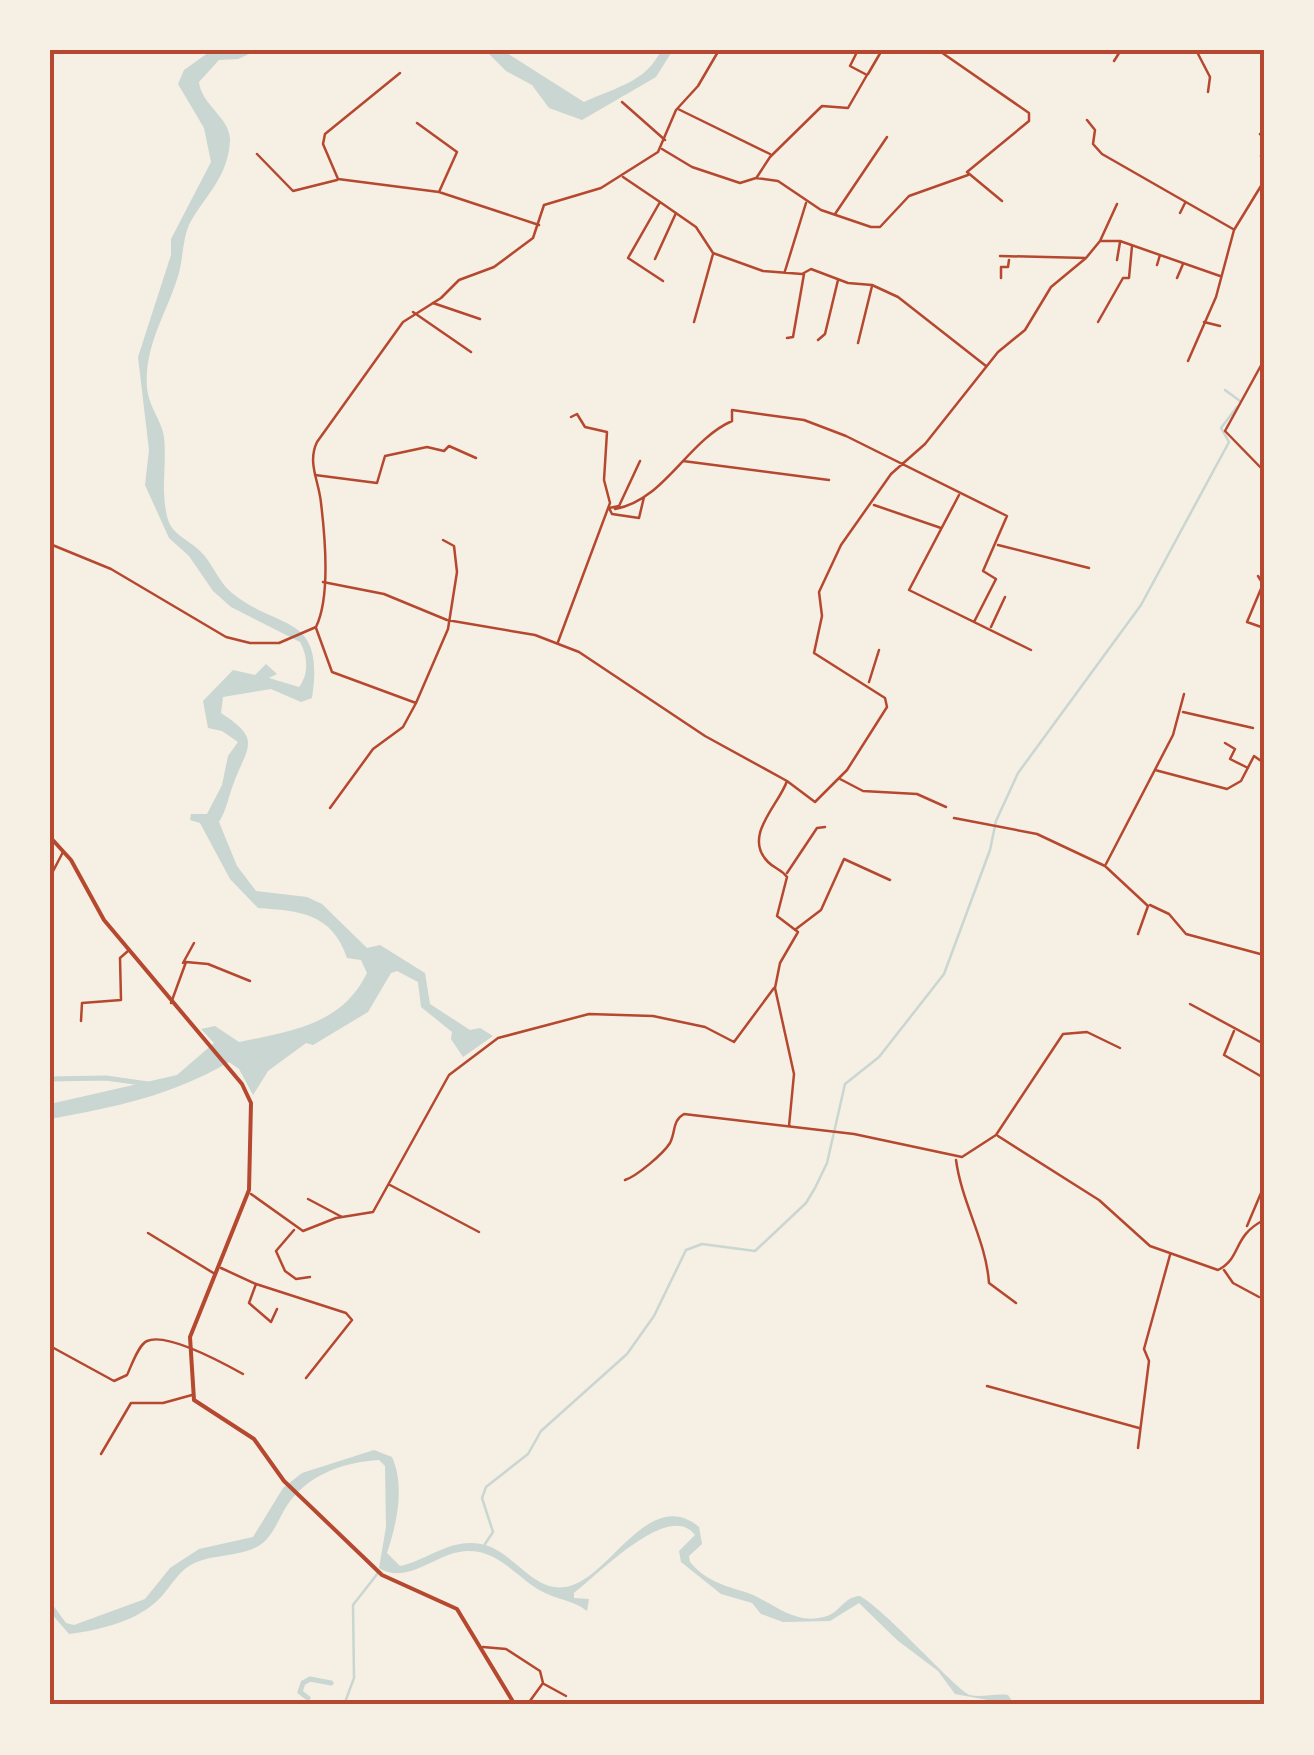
<svg xmlns="http://www.w3.org/2000/svg" width="1314" height="1755" viewBox="0 0 1314 1755" font-family="Quicksand,sans-serif">
	<rect width="100%" height="100%" fill="#f6efe4"/>
	<path fill="#c9d6d2" d="M212 50H258L238 59 219 60 199 82C201 105 231 118 230 141 228 176 207 194 191 221 183 234 183 258 179 273 167 314 144 344 147 388 149 408 162 421 164 437 167 465 160 492 168 520 173 535 189 540 200 551 213 563 218 582 232 593 280 632 325 612 312 698L301 702 271 689 223 697 221 713C263 740 247 746 233 785 228 798 227 809 219 822L237 866 256 891 307 897 322 904 367 948 380 945 425 973 430 1004 470 1030 480 1028 493 1036 463 1057 451 1039 452 1032 421 1007 418 982 397 971 391 973 368 1012 313 1045 306 1043 268 1071 253 1095 239 1069 229 1062C171 1096 115 1107 50 1119V1104L177 1075 214 1043 201 1029 215 1026 239 1042C291 1031 342 1025 367 973L361 960 347 958C332 913 300 911 258 908L230 879 200 823 190 820 191 814H207L222 785 228 756 238 742 222 731 208 728 203 701 233 670 255 675 266 664 277 674 269 678 299 687C309 674 308 656 300 642L231 607 213 591 189 556 169 538 145 485 149 450 138 357 171 255V239L211 162 204 128 178 84 184 70Z
		M485 50H502L584 102C614 88 647 82 661 50H673L656 77 582 120 549 108 532 85 506 71Z
		M374 1450 392 1457C405 1486 397 1523 387 1553L400 1566C428 1560 450 1538 481 1544 514 1550 534 1596 570 1586 611 1575 650 1486 699 1527L702 1544 689 1556 690 1562C705 1580 724 1586 745 1592 773 1601 793 1627 827 1616 841 1611 844 1597 860 1596 888 1612 958 1692 970 1695 982 1698 995 1693 1008 1695L1015 1705 955 1694 938 1671 897 1640 859 1603 830 1621 783 1622 761 1614 752 1603 721 1594 681 1562 679 1551 695 1535C669 1500 598 1575 574 1593V1598L589 1599 587 1611C573 1600 558 1600 541 1591 516 1577 499 1550 467 1551 436 1552 408 1586 379 1568L386 1527 385 1466 379 1460C344 1462 306 1475 286 1507 278 1520 273 1536 260 1545 237 1559 208 1552 186 1568 177 1575 169 1588 161 1597 139 1621 100 1630 69 1634L50 1612V1601L66 1623 74 1625 145 1599 170 1568 199 1549 253 1537 283 1488 302 1473Z"/>
	<g fill="none" stroke-linecap="round" stroke-linejoin="round">
		<path stroke="#c9d6d2" stroke-width="2.5" d="M1225 390 1240 401
			M485 1544 493 1532 482 1498 486 1487 528 1454 541 1431 627 1354 654 1316 686 1250 702 1244 755 1251 806 1203 815 1188 827 1163 845 1084 879 1057 944 974 990 850 996 821 1018 773 1141 605 1229 442 1221 428 1237 407
			M344 1705 354 1678 353 1605 378 1573"/>
		<path stroke="#c9d6d2" stroke-width="5" d="M50 1079 106 1078 148 1084
			M308 1698 300 1692 303 1683 310 1679 331 1683"/>
		<path stroke="#b5482f" stroke-width="2.5" d="M938 50 1029 113V121L967 172 1002 201
			M1196 50 1210 77 1208 92
			M1114 61 1121 50
			M400 73 325 134 323 144 338 179 439 192 539 225
			M868 74 882 50
			M622 102 665 140
			M678 109 770 154
			M1087 120 1095 130 1093 144 1102 154 1233 229
			M417 123 457 152 439 192
			M1260 134 1264 138
			M662 149 692 167 740 183 756 178 778 181 821 210 871 227H880L909 196 968 175
			M257 154 293 191 337 180
			M1261 156 1264 160
			M623 177 660 202 628 258 663 281
			M757 177 770 157 822 106 848 108 867 75 850 66 858 50
			M660 202 696 227 713 253 763 271 802 274 811 269 848 283 872 285 898 297 986 366
			M1117 204 1100 241H1120L1220 276
			M1180 213 1185 203
			M835 214 887 137
			M1000 256 1086 258 1100 241
			M655 259 676 213
			M1117 260 1120 242
			M1157 265 1160 255
			M785 271 806 203
			M1001 278V267H1008L1009 260
			M1177 278 1183 264
			M433 303 480 319
			M413 312 471 352
			M694 322 713 254
			M1098 322 1123 278H1129L1132 246
			M1204 322 1220 326
			M787 338 793 337 804 274
			M818 340 825 334 838 280
			M858 343 872 286
			M1264 360 1225 431 1264 471
			M1188 361 1216 297 1234 230 1264 181
			M640 461 619 506 609 508 612 514 639 518 644 497
			M683 461 829 480
			M315 475 377 483 385 456 427 447 444 451 449 446 476 458
			M959 495 909 590 1031 650
			M874 505 941 528
			M615 509C665 500 687 441 732 421V410L804 420 846 436 1007 516 983 571 996 579 974 622
			M998 545 1089 568
			M1258 576 1263 584 1247 622 1264 628
			M323 582 384 594 447 620 535 635 579 652 705 736 787 781C779 805 742 836 768 862 775 869 781 869 787 877L777 916 798 932 780 963 775 988 794 1074 789 1126
			M991 627 1005 597
			M316 628 332 672 416 703
			M558 642 610 503 604 480 607 432 585 427 577 414 571 417
			M869 682 879 650
			M1183 712 1253 728
			M1225 743 1235 749 1230 759 1248 768
			M1155 770 1227 789 1241 781 1254 756 1264 763
			M840 779 863 791 917 794 946 807
			M787 781 815 802 847 770 887 707 885 698 814 653 822 616 819 592 841 545 891 474 925 444 998 352 1025 330 1051 287 1086 258
			M330 808 373 749 403 727 416 703 448 629 457 572 454 546 443 540
			M954 818 1037 834 1105 866 1148 906 1138 934
			M1106 864 1173 735 1184 694
			M787 873 817 828 825 827
			M50 877 63 852
			M1150 905 1169 914 1186 934 1264 955
			M796 929 821 910 844 859 890 880
			M183 963 194 943
			M171 1003 186 962 208 964 250 981
			M1190 1004 1264 1044
			M81 1021 82 1003 121 1000 120 958 128 951
			M1234 1031 1224 1055 1264 1078
			M998 1136 1099 1200 1150 1246 1218 1270C1242 1258 1232 1236 1264 1220
			M956 1160C962 1204 986 1240 989 1283L1016 1303
			M625 1180C637 1176 663 1154 670 1143 676 1131 672 1121 684 1114L854 1134 962 1157 996 1135 1063 1034 1087 1032 1120 1048
			M390 1185 479 1232
			M251 1194 303 1231 336 1218 373 1212 449 1075 498 1038 589 1014 653 1016 705 1027 734 1042 774 988
			M308 1199 342 1217
			M1247 1226 1264 1186
			M294 1230 276 1251 285 1271 296 1279 310 1277
			M148 1233 215 1274
			M221 1268 256 1284 249 1303 271 1322 277 1309
			M1224 1270 1233 1283 1259 1297
			M256 1284 346 1313 352 1320 306 1378
			M50 1346 114 1381 127 1375C131 1367 138 1345 147 1341 167 1332 225 1364 243 1374
			M987 1386 1139 1428
			M1138 1448 1149 1361 1144 1349 1170 1255
			M101 1454 131 1403H163L192 1395
			M483 1647 506 1649 540 1671 543 1683 527 1705
			M544 1684 566 1696"/>
		<path stroke="#b5482f" stroke-width="2.5" d="M50 544 111 569 226 637 250 643H279L316 627C331 596 325 536 321 503 319 481 307 463 317 442L403 322 441 298 459 280 494 267 533 238 544 205 601 188 658 152 676 110 698 86 719 50"/>
		<path stroke="#b5482f" stroke-width="4" d="M50 837 71 860 104 920 242 1084 251 1103 249 1190 190 1337 194 1400 254 1439 284 1481 382 1575 457 1609 515 1705"/>
	</g>
	<rect width="1314" height="1755" fill="none" stroke="#f6efe4" stroke-width="105"/>
	<rect x="52" y="52" width="1210" height="1650" fill="none" stroke="#b5482f" stroke-width="4"/>
</svg>
